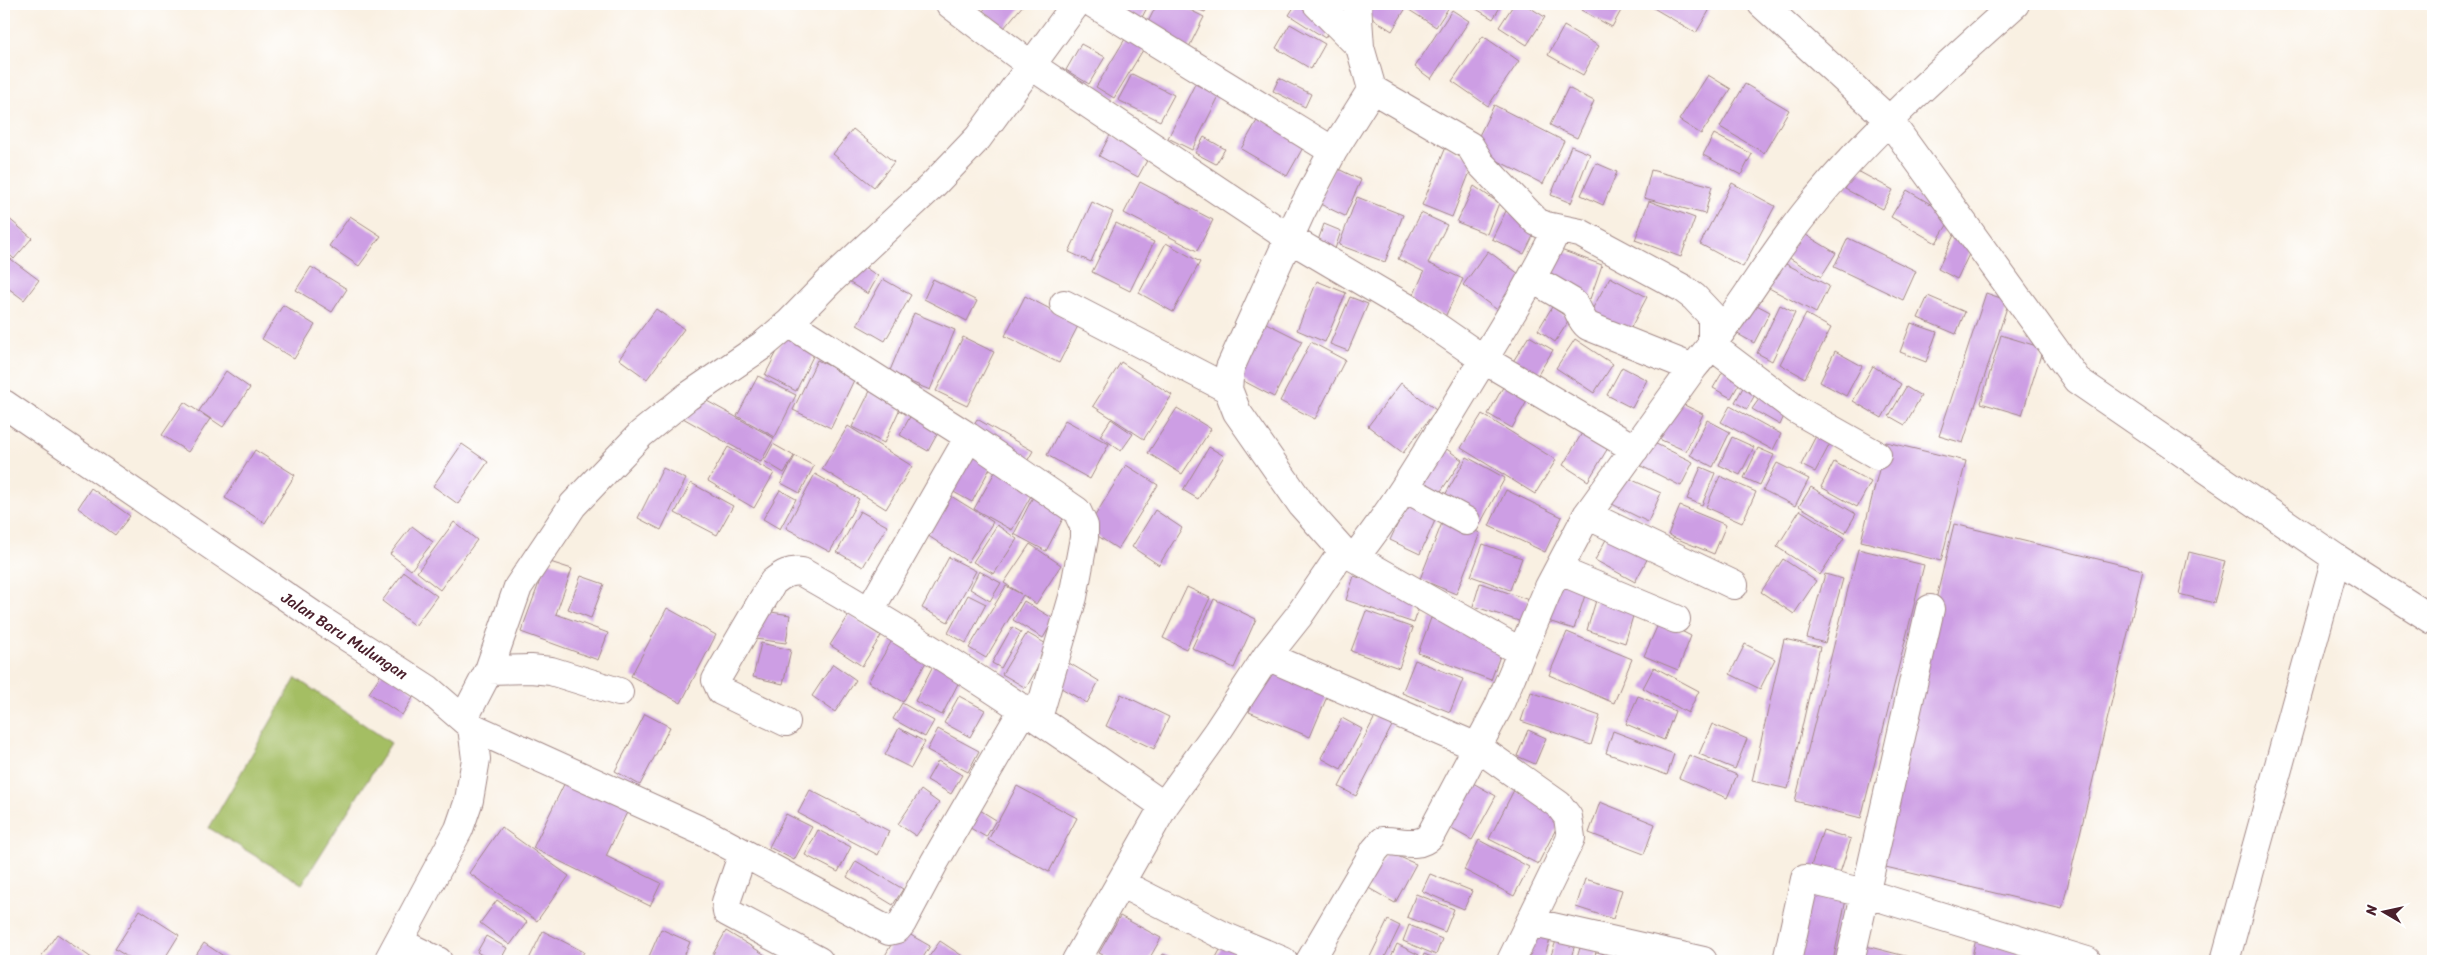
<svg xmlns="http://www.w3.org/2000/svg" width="2437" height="965" viewBox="0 0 2437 965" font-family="Sriracha,sans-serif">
	<rect width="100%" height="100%" fill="#fff"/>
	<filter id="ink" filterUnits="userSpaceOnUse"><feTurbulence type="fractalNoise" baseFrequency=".02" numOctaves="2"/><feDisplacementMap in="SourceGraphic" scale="10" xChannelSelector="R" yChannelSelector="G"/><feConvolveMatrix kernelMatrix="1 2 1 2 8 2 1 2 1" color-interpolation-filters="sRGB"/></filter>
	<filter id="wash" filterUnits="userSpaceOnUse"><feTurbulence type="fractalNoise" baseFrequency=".0096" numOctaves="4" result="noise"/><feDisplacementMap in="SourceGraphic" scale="20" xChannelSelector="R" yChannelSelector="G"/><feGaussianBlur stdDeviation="1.12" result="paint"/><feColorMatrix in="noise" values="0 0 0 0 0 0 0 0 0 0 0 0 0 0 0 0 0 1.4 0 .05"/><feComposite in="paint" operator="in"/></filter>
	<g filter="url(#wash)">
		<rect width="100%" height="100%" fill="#f9f0e2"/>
		<path fill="#a4be64" stroke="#776e48" d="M296 678 391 743 302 884 209 828Z"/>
		<g id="blocks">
			<path fill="#cd9ee4" d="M989 4H1024L1004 28 983 11Z
				M1104 4H1149L1139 23Z
				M1157 4H1178L1204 17 1188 49 1145 28Z
				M1183 4H1208L1205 12Z
				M1296 4H1301L1333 24 1325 38 1289 15Z
				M1369 4H1451L1436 27 1406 8 1392 31 1364 13Z
				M1468 4H1502L1493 19Z
				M1514 4H1524L1545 17 1527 45 1499 27Z
				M1585 4H1622L1624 5 1612 27 1581 10Z
				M1651 4H1713L1696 33 1650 6Z
				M1452 10 1469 21 1431 79 1415 67Z
				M1290 24 1325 44 1311 69 1276 48Z
				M1564 26 1599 46 1583 75 1548 55Z
				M1128 34 1146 45 1114 98 1096 87Z
				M1483 36 1519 61 1488 106 1452 81Z
				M1081 44 1105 57 1089 84 1066 70Z
				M1132 74 1174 95 1160 121 1118 100Z
				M1708 75 1731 89 1701 134 1679 120Z
				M1279 78 1311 94 1305 107 1273 91Z
				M1195 84 1219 96 1192 150 1168 138Z
				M1745 84 1789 110 1764 153 1720 127Z
				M1568 88 1594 101 1577 138 1550 125Z
				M1494 105 1564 141 1543 184 1473 148Z
				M1259 117 1305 144 1287 176 1241 149Z
				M853 129 894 162 874 187 833 154Z
				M1714 134 1752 154 1741 175 1703 155Z
				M1110 135 1150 155 1138 177 1099 156Z
				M1204 137 1225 149 1216 164 1195 153Z
				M1571 146 1590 154 1571 203 1551 195Z
				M1446 147 1475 159 1452 217 1422 205Z
				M1596 163 1617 172 1603 205 1581 195Z
				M1334 167 1361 180 1345 216 1318 203Z
				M1651 170 1712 186 1705 214 1644 198Z
				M1856 170 1893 190 1883 209 1845 189Z
				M1140 182 1213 220 1197 251 1124 213Z
				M1732 183 1775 206 1743 267 1700 244Z
				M1474 186 1499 203 1487 234 1457 222Z
				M1907 190 1952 217 1936 243 1891 217Z
				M1357 197 1403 215 1385 262 1339 245Z
				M1649 201 1695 218 1681 257 1635 240Z
				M1092 202 1113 212 1091 262 1069 252Z
				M1506 211 1537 228 1524 254 1492 239Z
				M1421 213 1447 225 1428 263 1463 279 1445 317 1411 301 1424 272 1398 259Z
				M350 216 381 236 359 266 329 246Z
				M7 217 32 238 14 259 4 249V221Z
				M1116 223 1154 242 1130 291 1092 272Z
				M1324 224 1341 231 1334 252 1316 246Z
				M1801 232 1836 253 1821 277 1786 256Z
				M1954 235 1974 244 1957 279 1938 269Z
				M1848 238 1916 271 1903 300 1834 267Z
				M1166 243 1200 262 1173 312 1139 293Z
				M1558 249 1602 265 1590 299 1547 283Z
				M1488 251 1527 280 1503 314 1463 285Z
				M4 254 39 280 24 300 4 285Z
				M1780 261 1829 286 1816 313 1767 287Z
				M858 263 878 276 868 294 847 281Z
				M311 267 347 289 332 312 296 290Z
				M1610 277 1647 297 1627 335 1589 315Z
				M883 279 911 295 885 341 857 325Z
				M933 279 977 301 967 321 924 299Z
				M1317 281 1346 293 1325 342 1297 330Z
				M1986 293 2009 301 1963 443 1939 436Z
				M1025 296 1079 324 1059 363 1005 336Z
				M1928 296 1965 312 1956 334 1918 318Z
				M1350 297 1368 304 1348 351 1330 344Z
				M1749 301 1770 312 1754 343 1734 332Z
				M283 305 315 325 294 359 262 339Z
				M1780 305 1795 313 1772 361 1757 353Z
				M1552 307 1570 319 1555 342 1538 330Z
				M656 309 684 329 647 379 619 359Z
				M914 313 955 330 930 390 889 373Z
				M1806 314 1831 328 1805 378 1780 364Z
				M1266 323 1302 341 1274 397 1238 378Z
				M1911 323 1937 332 1926 362 1900 352Z
				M2001 335 2043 348 2022 415 1981 403Z
				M785 336 815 352 796 391 765 375Z
				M1529 336 1553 350 1536 378 1512 363Z
				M963 337 994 352 967 406 936 391Z
				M1575 339 1613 364 1594 393 1556 368Z
				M1311 342 1345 360 1315 419 1280 401Z
				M1835 351 1862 366 1846 396 1820 382Z
				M817 360 855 378 831 428 793 410Z
				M1121 362 1172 395 1144 439 1093 406Z
				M1873 366 1901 384 1882 418 1853 401Z
				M1622 367 1647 380 1632 408 1607 395Z
				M1725 368 1743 377 1731 398 1713 388Z
				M226 371 250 388 223 427 199 411Z
				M758 376 796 395 775 437 737 416Z
				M1507 380 1531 394 1512 428 1488 414Z
				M1401 383 1436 410 1403 453 1368 426Z
				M1745 384 1757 391 1747 409 1735 402Z
				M872 387 903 402 884 443 852 427Z
				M1906 387 1921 396 1905 425 1889 416Z
				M696 395 774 438 761 462 683 418Z
				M1762 395 1787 409 1780 425 1752 409Z
				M1676 401 1703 414 1686 451 1659 439Z
				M184 402 210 419 188 452 162 435Z
				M1730 406 1781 434 1773 450 1721 422Z
				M1177 408 1211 429 1182 474 1148 453Z
				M912 413 940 429 928 451 900 435Z
				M1482 414 1556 460 1535 494 1461 448Z
				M977 419 1033 451 1025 465 969 433Z
				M1111 419 1133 434 1121 451 1100 436Z
				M1065 420 1109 444 1090 479 1047 455Z
				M1707 420 1730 432 1713 467 1690 455Z
				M848 426 912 466 886 509 822 469Z
				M1585 428 1611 443 1588 481 1563 465Z
				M1818 432 1832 440 1815 472 1801 465Z
				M1732 437 1754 447 1740 475 1719 465Z
				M1648 440 1693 462 1681 486 1637 464Z
				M1886 442 1966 461 1941 561 1861 541Z
				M462 444 488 462 458 504 433 486Z
				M773 444 794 456 784 473 764 461Z
				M1441 445 1462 460 1437 497 1415 482Z
				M971 446 995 459 972 502 948 489Z
				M728 447 774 473 754 508 708 481Z
				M1209 447 1224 456 1198 499 1183 490Z
				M1758 448 1774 455 1760 485 1744 478Z
				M255 450 295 475 265 523 225 498Z
				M795 456 814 466 800 493 781 483Z
				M1467 457 1505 478 1480 524 1441 502Z
				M1834 462 1871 482 1857 507 1821 487Z
				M1777 463 1809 479 1795 506 1763 490Z
				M999 465 1037 485 1012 530 974 509Z
				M1126 465 1158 485 1118 549 1087 529Z
				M1701 467 1715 473 1702 505 1687 499Z
				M663 468 686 479 661 530 638 518Z
				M815 474 859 499 830 552 786 528Z
				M1619 474 1661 493 1648 522 1606 501Z
				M1720 476 1756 492 1742 523 1706 507Z
				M691 483 733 506 717 535 675 513Z
				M1811 487 1856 514 1845 533 1799 506Z
				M91 488 130 516 115 535 78 508Z
				M1037 489 1069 507 1046 551 1014 534Z
				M780 490 796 499 780 529 763 519Z
				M1506 490 1562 517 1545 552 1489 526Z
				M951 496 993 522 968 562 927 535Z
				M1409 500 1438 514 1420 554 1390 540Z
				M1680 506 1726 525 1714 554 1668 535Z
				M1155 510 1182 528 1159 565 1132 547Z
				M1800 510 1844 538 1820 575 1777 547Z
				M860 511 887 526 863 567 837 552Z
				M1444 518 1480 533 1456 594 1420 579Z
				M454 522 477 540 440 590 417 572Z
				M1954 524 2143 570 2062 909 1873 864Z
				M997 525 1017 539 994 574 973 562Z
				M412 526 433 542 411 570 390 554Z
				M1611 530 1651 552 1635 582 1595 560Z
				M1030 544 1061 565 1036 604 1023 595 986 658 969 648 1006 586 1021 594 1004 583Z
				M1483 544 1522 558 1510 590 1471 576Z
				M1858 549 1924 565 1861 818 1795 801Z
				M2189 552 2225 561 2214 603 2179 594Z
				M949 557 976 571 948 622 922 608Z
				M1783 559 1816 581 1794 614 1761 592Z
				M547 561 572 569 556 614 608 633 598 660 521 632Z
				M979 571 1001 583 990 601 970 589Z
				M404 572 437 596 415 626 382 601Z
				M1825 574 1843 579 1825 643 1807 638Z
				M581 576 604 584 591 618 568 609Z
				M1354 576 1422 599 1414 623 1346 600Z
				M1562 576 1588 586 1574 629 1548 621Z
				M1480 583 1529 600 1522 622 1473 606Z
				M1187 587 1210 598 1186 649 1163 638Z
				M1598 594 1636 606 1625 643 1587 630Z
				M968 595 986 604 966 643 948 633Z
				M1214 599 1256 619 1234 668 1192 648Z
				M1024 601 1054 619 1043 638 1013 620Z
				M667 608 716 635 681 703 631 676Z
				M759 610 790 615 786 643 755 639Z
				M1366 611 1413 628 1399 668 1351 651Z
				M849 615 881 636 862 666 830 645Z
				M1431 618 1504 645 1491 680 1418 653Z
				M1660 620 1691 636 1678 670 1644 656Z
				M1012 627 1021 632 1001 668 992 663Z
				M1567 632 1632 659 1614 703 1549 675Z
				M1027 633 1050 646 1026 688 1002 674Z
				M894 637 929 657 903 702 868 682Z
				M1784 639 1820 647 1788 789 1752 781Z
				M761 643 791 650 783 684 753 677Z
				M1745 644 1775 659 1760 689 1730 674Z
				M937 658 964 672 942 715 915 701Z
				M1415 660 1463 679 1450 712 1402 693Z
				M1069 663 1099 681 1087 703 1056 685Z
				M833 664 856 680 835 712 812 696Z
				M1267 667 1329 692 1310 737 1249 712Z
				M1654 667 1699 691 1688 713 1643 688Z
				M383 671 416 693 402 715 369 693Z
				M1531 692 1600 716 1591 745 1521 721Z
				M1121 694 1169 717 1154 749 1106 726Z
				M959 696 985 710 970 737 944 723Z
				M1638 696 1675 711 1664 740 1626 724Z
				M902 703 934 721 925 737 893 719Z
				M1379 709 1396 718 1356 796 1339 787Z
				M645 714 670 727 640 785 615 771Z
				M1342 718 1362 729 1341 769 1321 758Z
				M1712 724 1747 739 1735 769 1699 754Z
				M899 728 925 742 911 768 885 755Z
				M938 729 979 751 968 772 927 750Z
				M1528 730 1546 738 1535 764 1517 756Z
				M1613 731 1674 754 1667 775 1606 753Z
				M1689 755 1737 775 1727 798 1679 778Z
				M938 761 962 775 951 794 927 780Z
				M569 774 631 804 606 856 661 883 650 906 533 848Z
				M1473 783 1496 796 1472 840 1448 827Z
				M1017 786 1077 818 1049 872 988 840Z
				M810 790 889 831 878 855 798 813Z
				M921 790 939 803 916 836 898 824Z
				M1514 790 1563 815 1538 864 1489 839Z
				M1600 802 1655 824 1644 854 1589 833Z
				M975 807 996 820 986 837 965 825Z
				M786 814 812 827 794 860 769 847Z
				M501 827 569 876 537 921 469 873Z
				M818 830 851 847 838 872 805 855Z
				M1823 830 1851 839 1839 876 1811 866Z
				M1479 840 1529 867 1514 896 1464 870Z
				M1388 852 1416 864 1395 903 1365 886Z
				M856 861 903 889 893 905 847 877Z
				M1430 874 1472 891 1464 909 1422 891Z
				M1585 879 1622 890 1613 919 1576 907Z
				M1806 891 1846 900 1833 961H1791Z
				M1416 894 1454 909 1445 932 1407 917Z
				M497 900 527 922 510 945 480 923Z
				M140 910 179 935 163 961H134L115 949Z
				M1120 916 1161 938 1148 961H1115L1099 953Z
				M1388 920 1400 926 1383 961H1368Z
				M1409 925 1442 939 1436 955 1403 941Z
				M1534 925 1553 931 1543 961H1523Z
				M661 929 690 942 682 961H647Z
				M900 929 930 946 921 961H882Z
				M543 931 584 952 579 961H528Z
				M726 931 767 956 764 961H709Z
				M57 934 96 961H38Z
				M1558 935 1576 941 1570 961H1549Z
				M486 936 507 948 500 961H492L477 952Z
				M1583 938 1599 943 1593 961H1576Z
				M1976 939 2050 961H1971Z
				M940 941 970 961H926Z
				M1225 941 1260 961H1214Z
				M204 943 231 961H192Z
				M1397 944 1419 955 1416 961H1389Z
				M1862 945 1925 961H1858Z
				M1605 947 1647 961H1600Z
				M1163 954 1179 961H1160Z
				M1424 954 1441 961H1421Z"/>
		</g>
	</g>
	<g filter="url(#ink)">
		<use href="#blocks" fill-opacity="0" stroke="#a28886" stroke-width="1"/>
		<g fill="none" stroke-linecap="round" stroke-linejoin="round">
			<defs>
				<path id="minor" d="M950 4 1032 66 1289 238 1421 316 1483 359 1635 449
					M1094 4 1333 151
					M1317 4 1360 47 1372 89 1470 146 1481 164 1537 222 1546 226 1580 233 1682 288 1694 297 1712 316V346L1797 410 1877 455
					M1357 4 1360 47
					M1762 4 1888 119 2077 380 2336 558 2433 620
					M1533 279 1572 302C1580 309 1579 319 1588 326L1693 368
					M1064 304 1228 389
					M789 323 969 437 1077 511 1084 526V538L1073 597 1038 718
					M1405 488 1466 521
					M1587 515 1734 585
					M1343 551 1521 652
					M1355 557C1395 507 1427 452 1460 398 1494 342 1529 288 1557 229
					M1558 570 1676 619
					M870 610 969 437
					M1267 656 1477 747 1559 805 1568 817 1571 838 1511 961
					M489 670 531 669 551 671 619 692
					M464 718 489 670 518 587 573 505 641 434 687 397 763 345 789 323 829 282 932 186 978 138 1076 4
					M786 722 721 691 716 680 773 582C783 574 790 570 802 572 927 643 1046 723 1164 806
					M472 727 704 832 889 931 897 929 902 923 934 863 1024 708
					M743 853 726 902 727 912 819 961
					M1120 883 1226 937 1283 961
					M1530 922 1703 961
					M399 942 438 961
					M1076 961 1164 806 1217 732 1267 656 1298 617 1343 551 1302 505 1237 412 1228 389 1230 368 1301 212 1333 151 1372 89
					M1310 961 1375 850 1383 841C1399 840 1418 849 1430 836L1498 708 1549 587 1587 515 1693 368C1735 319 1766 262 1806 212 1867 135 1942 70 2015 4
					M1787 961 1805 879 1865 893 2087 961
					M1850 961 1930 609
					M2225 961 2336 558"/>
				<path id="major" d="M4 404 313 615 428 689 472 727 476 759 469 800 459 829 388 961"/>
			</defs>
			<use href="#minor" stroke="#a28886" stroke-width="30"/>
			<use href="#major" stroke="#a28886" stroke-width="30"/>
			<use href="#minor" stroke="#fff" stroke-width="28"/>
			<use href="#major" stroke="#fff" stroke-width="28"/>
		</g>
	</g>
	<g text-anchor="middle" stroke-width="5" stroke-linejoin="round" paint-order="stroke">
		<g font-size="16" fill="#4a1f2b" stroke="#fff">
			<text transform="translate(345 635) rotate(33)" y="6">Jalan Baru Mulungan</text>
		</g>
	</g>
	<rect width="2437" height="965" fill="none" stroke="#fff" stroke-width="20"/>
	<g transform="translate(2384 912) rotate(279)" stroke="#ffffff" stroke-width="4" paint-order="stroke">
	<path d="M0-4L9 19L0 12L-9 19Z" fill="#4a1f2b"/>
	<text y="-8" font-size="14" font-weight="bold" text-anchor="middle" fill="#4a1f2b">N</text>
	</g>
</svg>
